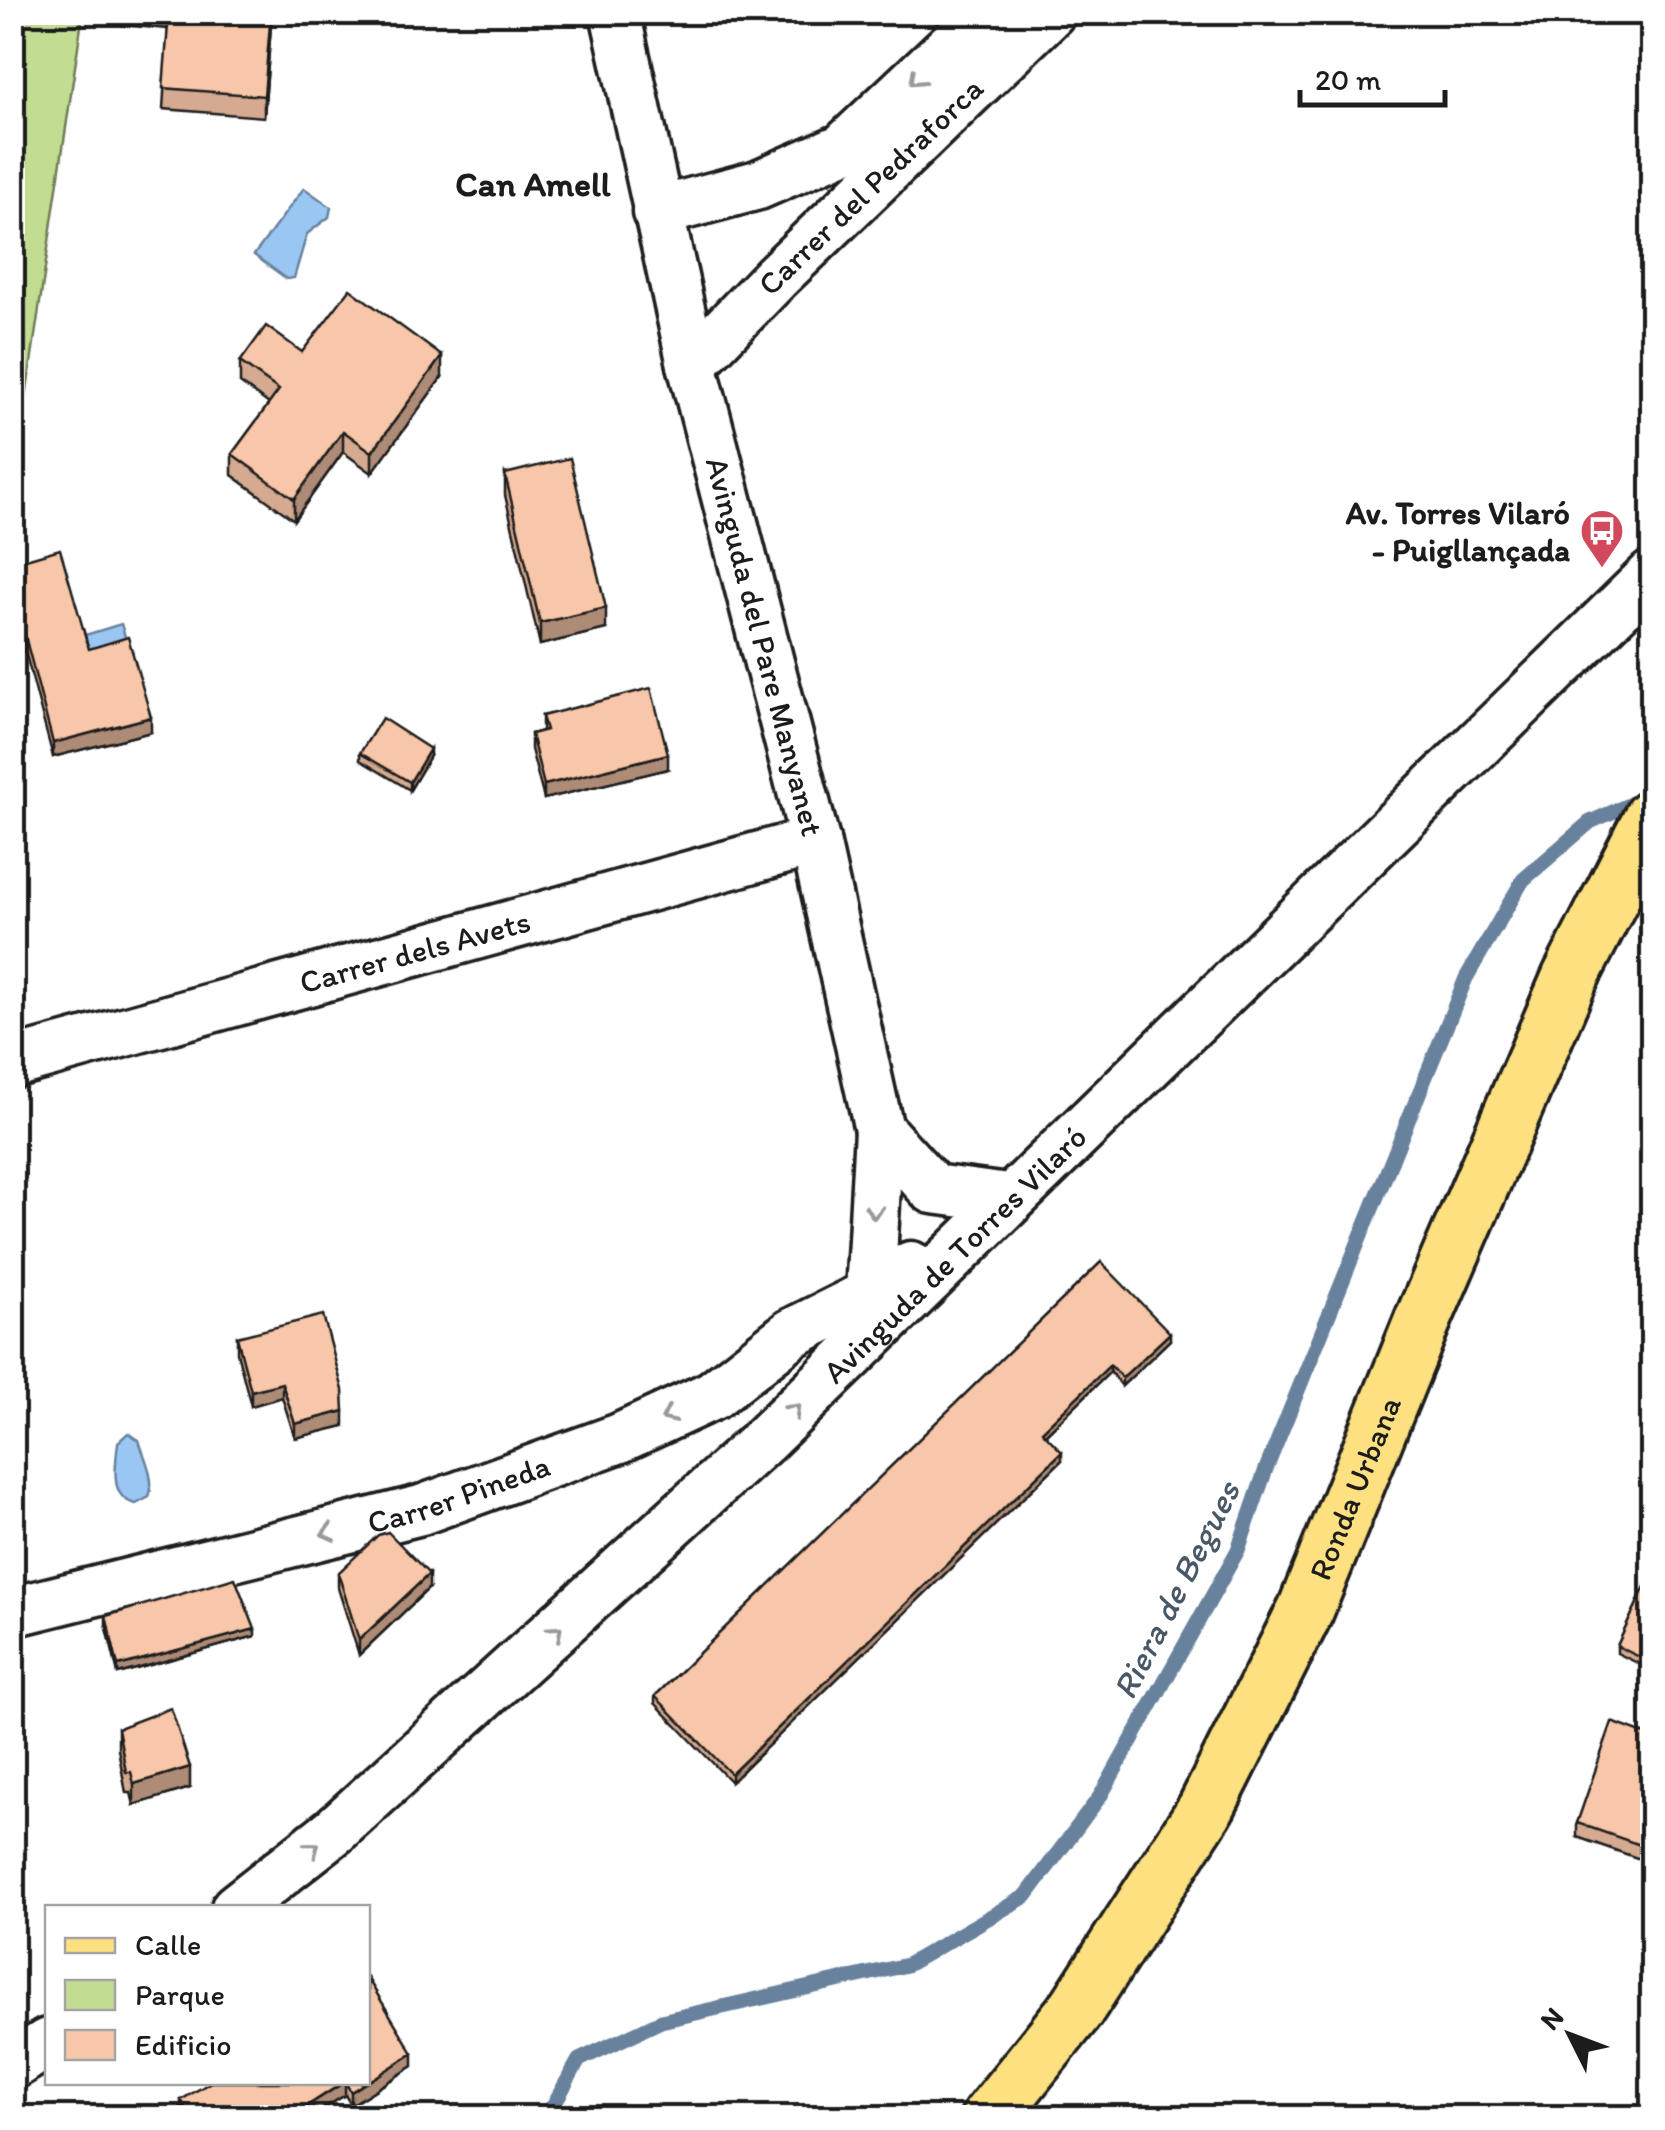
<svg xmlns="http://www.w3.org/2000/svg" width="1665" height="2130" viewBox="0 0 1665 2130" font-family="Itim,sans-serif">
	<rect width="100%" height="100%" fill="#fff"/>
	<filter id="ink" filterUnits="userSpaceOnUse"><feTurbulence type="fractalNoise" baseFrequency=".01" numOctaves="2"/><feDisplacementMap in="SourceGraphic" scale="20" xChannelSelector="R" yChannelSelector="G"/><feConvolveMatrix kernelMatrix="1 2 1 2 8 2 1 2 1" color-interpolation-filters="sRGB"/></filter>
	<g filter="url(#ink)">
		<path fill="#c2dc92" stroke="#6f7c57" stroke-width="2.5" d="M12 13H83L13 484H12Z"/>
		<path fill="#9ac6f3" stroke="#68829d" stroke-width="2.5" d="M304 188 331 207 329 217 307 234 294 278 287 279 254 255Z
			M121 624 129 649 67 668 59 643Z
			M128 1433 139 1440C144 1458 156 1478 149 1497L136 1504C108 1498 116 1465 118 1442Z"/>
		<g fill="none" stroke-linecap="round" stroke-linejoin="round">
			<path stroke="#68829d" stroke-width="15" d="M546 2118 579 2060 661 2021 907 1965 1026 1896 1101 1795 1238 1550 1266 1469 1466 978 1523 880 1590 822 1644 798"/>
			<defs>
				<g id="minor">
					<path id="s1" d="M615 12 692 364 815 841 879 1130 933 1189 1008 1199"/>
					<path d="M657 212 758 185 843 148 987 12"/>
					<path id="s2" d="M692 364 776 277 1051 12"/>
					<path id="s3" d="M12 1063 815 841"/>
					<path d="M870 1294 879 1130"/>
					<path id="s4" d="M12 1612 421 1510 620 1438 713 1395 792 1333 870 1294 911 1266"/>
					<path id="s5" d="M236 1908 334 1831 763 1441 1652 575"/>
					<path d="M12 2065 48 2043"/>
				</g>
				<g id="major">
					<path id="s6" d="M989 2118 1077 2008 1205 1810 1306 1609 1422 1322 1570 978 1652 817"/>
				</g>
			</defs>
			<use href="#minor" stroke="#1c1c1c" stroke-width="55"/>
			<use href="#major" stroke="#1c1c1c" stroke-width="62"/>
			<use href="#minor" stroke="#fff" stroke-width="48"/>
			<use href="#major" stroke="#fde080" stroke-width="55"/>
		</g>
		<path fill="#d5aa90" stroke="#1c1c1c" stroke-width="2.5" d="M122 12H272L264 117 163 109 168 29 122 25Z
			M302 352 442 377 372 473 343 452 294 520 232 475V454L269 404 240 383V362Z
			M505 474 606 629 540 645 505 495Z
			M12 563 89 649 151 732 53 757 25 651 12 655Z
			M542 716 668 769 544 799 531 749V734L542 731Z
			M360 753 430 756 410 790 360 760Z
			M1101 1262 1170 1340 1122 1386 1110 1372 1045 1435 1062 1460 731 1782 655 1703V1696Z
			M237 1337 344 1426 295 1438 282 1397 251 1406 237 1352Z
			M1652 1572V1670L1617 1653V1646Z
			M338 1573 429 1588 359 1655 338 1588Z
			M106 1616 255 1636 118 1674 106 1624Z
			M118 1728 190 1788 134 1805 131 1793H126L118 1749Z
			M1652 1737 1640 1859 1577 1837V1823Z
			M413 2066 351 2105 345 2095 308 2118H164L181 2107V2100Z"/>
		<path fill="#ae8b76" stroke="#1c1c1c" stroke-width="2.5" d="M271 12H272L264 117V96Z
			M442 356V377L372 473V452Z
			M343 431V452L294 520V499Z
			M606 608V629L540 645V623Z
			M25 636V651L12 655V640Z
			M151 717V732L53 757V743Z
			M430 749V756L410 790V782Z
			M668 754V769L544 799V785Z
			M1170 1333V1340L1122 1386V1378Z
			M1110 1365V1372L1042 1438V1431Z
			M282 1383V1397L251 1406V1391Z
			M344 1411V1426L295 1438V1424Z
			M1062 1452V1460L731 1782V1774Z
			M429 1574V1588L359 1655V1640Z
			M255 1629V1636L118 1674V1666Z
			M190 1767V1788L134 1805V1784Z
			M1652 1810V1825L1640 1859V1845Z
			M413 2053V2066L351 2105V2092Z
			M345 2082V2095L308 2118H288Z"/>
		<path fill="#f8c6a8" stroke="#1c1c1c" stroke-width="2.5" d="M169 12H271L264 96 163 88Z
			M350 289 442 356 372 452 343 431 294 499 232 454 279 390 240 362 266 326 302 352Z
			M570 458 606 608 540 623 505 474Z
			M60 549 89 649 128 637 151 717 53 743 25 636 12 640V563Z
			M651 688 668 754 544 785 531 734 546 730 542 716Z
			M382 718 430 749 410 782 360 753Z
			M1101 1262 1170 1333 1122 1378 1110 1365 1042 1431 1062 1452 731 1774 655 1696Z
			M323 1315 343 1390 344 1411 295 1424 282 1383 251 1391 237 1337Z
			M388 1532 429 1574 359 1640 338 1573 378 1535Z
			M1652 1572V1663L1617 1646Z
			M235 1578 255 1629 118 1666 106 1616Z
			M171 1708 190 1767 134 1784 131 1772H126L118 1728Z
			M1612 1722 1652 1737V1810L1640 1845 1577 1823Z
			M368 1979 413 2053 368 2082Z
			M211 2082H344L288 2118H164L185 2106 181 2100Z
			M345 2082H366L351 2092Z"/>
		<defs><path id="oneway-chevron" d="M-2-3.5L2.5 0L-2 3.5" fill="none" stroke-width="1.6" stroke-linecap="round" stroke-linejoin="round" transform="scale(2.5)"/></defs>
		<g stroke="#999">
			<use href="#oneway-chevron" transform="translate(916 79) rotate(137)"/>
			<use href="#oneway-chevron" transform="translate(874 1212) rotate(93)"/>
			<use href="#oneway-chevron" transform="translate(794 1410) rotate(-45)"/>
			<use href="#oneway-chevron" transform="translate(668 1416) rotate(155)"/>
			<use href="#oneway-chevron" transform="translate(328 1533) rotate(166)"/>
			<use href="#oneway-chevron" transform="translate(556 1632) rotate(-42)"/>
			<use href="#oneway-chevron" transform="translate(313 1848) rotate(-38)"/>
		</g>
	</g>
	<defs>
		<symbol id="bus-pin" viewBox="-11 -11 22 30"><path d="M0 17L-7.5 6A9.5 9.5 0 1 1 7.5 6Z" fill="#d1495b" stroke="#fff"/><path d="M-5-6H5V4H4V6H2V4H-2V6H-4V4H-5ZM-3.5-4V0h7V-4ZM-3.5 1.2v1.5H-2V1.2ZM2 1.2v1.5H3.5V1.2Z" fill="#fff"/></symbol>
	</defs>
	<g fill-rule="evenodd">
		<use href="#bus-pin" x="1577" y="506" width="50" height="68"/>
	</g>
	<g text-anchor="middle" stroke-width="9" stroke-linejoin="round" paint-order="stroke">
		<g font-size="32" fill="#1c1c1c" stroke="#fff">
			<text dy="11" stroke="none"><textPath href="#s2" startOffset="252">Carrer del Pedraforca</textPath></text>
			<text dy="11" stroke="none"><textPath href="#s1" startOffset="652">Avinguda del Pare Manyanet</textPath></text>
			<text dy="11" stroke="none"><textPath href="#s3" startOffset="418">Carrer dels Avets</textPath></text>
			<text dy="11" stroke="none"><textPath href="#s5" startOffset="972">Avinguda de Torres Vilaró</textPath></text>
			<text dy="11" stroke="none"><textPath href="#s6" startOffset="732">Ronda Urbana</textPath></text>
			<text dy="11" stroke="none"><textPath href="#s4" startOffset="462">Carrer Pineda</textPath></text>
		</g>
		<g font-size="32" font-weight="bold" fill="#1c1c1c" stroke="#fff" text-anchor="end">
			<text x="1570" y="524">Av. Torres Vilaró<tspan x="1570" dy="37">- Puigllançada</tspan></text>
		</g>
		<g font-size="35" font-weight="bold" fill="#1c1c1c" stroke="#fff">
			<text x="533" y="196">Can Amell</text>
		</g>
		<g font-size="35" font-style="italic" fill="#485867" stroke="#fff">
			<text transform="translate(1176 1590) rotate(-63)" y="12">Riera de Begues</text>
		</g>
	</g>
	<rect width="1665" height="2130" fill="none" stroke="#fff" stroke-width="50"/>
	<rect x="25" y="25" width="1615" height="2080" fill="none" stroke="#1c1c1c" stroke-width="4" filter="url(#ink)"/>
	<rect x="45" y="1905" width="325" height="180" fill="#ffffff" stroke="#a4a4a4" stroke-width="2.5"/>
	<rect x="65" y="1938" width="50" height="15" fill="#fde080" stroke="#a4a4a4" stroke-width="2.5"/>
	<text x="135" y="1955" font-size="30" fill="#1c1c1c">Calle</text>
	<rect x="65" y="1980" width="50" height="30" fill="#c2dc92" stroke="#a4a4a4" stroke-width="2.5"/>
	<text x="135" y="2005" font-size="30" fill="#1c1c1c">Parque</text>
	<rect x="65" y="2030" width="50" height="30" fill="#f8c6a8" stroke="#a4a4a4" stroke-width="2.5"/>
	<text x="135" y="2055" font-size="30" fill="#1c1c1c">Edificio</text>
	<g transform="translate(1570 2035) rotate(312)" stroke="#ffffff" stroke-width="8" paint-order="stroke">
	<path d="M0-8L18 38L0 25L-18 38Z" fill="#1c1c1c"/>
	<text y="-15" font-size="28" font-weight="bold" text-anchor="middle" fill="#1c1c1c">N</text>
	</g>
	<path d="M1300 90v15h145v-15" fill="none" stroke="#1c1c1c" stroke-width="5"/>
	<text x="1315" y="90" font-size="30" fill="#1c1c1c" stroke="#ffffff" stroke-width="8" paint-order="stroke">20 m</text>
</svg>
